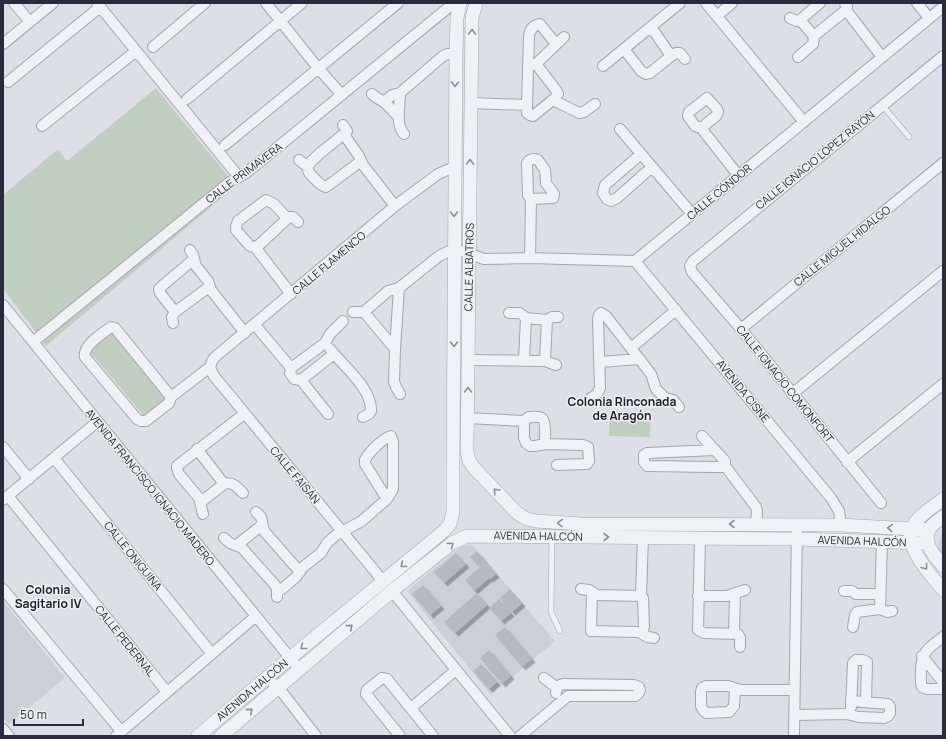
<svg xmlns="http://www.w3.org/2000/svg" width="946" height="739" viewBox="0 0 946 739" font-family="Manrope,sans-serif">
	<defs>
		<filter id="shadow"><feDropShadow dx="3.5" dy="3.5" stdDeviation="0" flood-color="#0004"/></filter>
	</defs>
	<rect width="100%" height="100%" fill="#dedfe6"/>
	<path fill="#cdced8" d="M943 532V555L938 549 941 534Z
		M472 545 555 641 491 695 407 591 461 546Z
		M3 601 65 678 9 724 3 717Z"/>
	<path fill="#c0cfc0" d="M156 88 236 186 46 346 3 288V195L58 149 67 161Z
		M115 329 171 396 145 417 89 351Z
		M610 411 651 413 650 437 609 436Z"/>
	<path fill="#b6b8c2" filter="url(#shadow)" d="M477 551 496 574 490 579 489 578 474 591 465 580 480 567 470 557Z
		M456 553 466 564 444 583 434 572Z
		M423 585 441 606 430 615 412 594Z
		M510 589 522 603 512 612 500 598Z
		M477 593 487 605 455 633 444 622Z
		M499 599 511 613 501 621 489 608Z
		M505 627 532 659 522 667 495 635Z
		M489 650 511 676 502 684 480 658Z
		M481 664 497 682 489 689 473 671Z"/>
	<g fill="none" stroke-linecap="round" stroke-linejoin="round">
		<defs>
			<path id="service" d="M883 106 909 137
				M552 538 551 612 560 631"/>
			<path id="minor" d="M14 3 30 22
				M97 3 239 177
				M266 3 318 68 342 95
				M706 3 804 122
				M845 3 847 7 846 10 882 57
				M917 3 929 18
				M717 16 732 3
				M790 18 796 21 800 20
				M800 20 820 3
				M800 20 814 36
				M651 27 671 56
				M3 44 53 3
				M153 47 205 3
				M624 49 641 71 646 74 650 73 671 56 676 53H680L685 59
				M798 57 813 44 814 36 846 10
				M536 64 564 37
				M528 65 536 64 556 90 558 94 555 98 533 116 530 115 527 113V105L529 36C530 30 533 25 540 24L556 44
				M603 66 680 3
				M8 82 100 7
				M400 93C400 105 395 124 404 134
				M372 94C376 98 379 99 384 102 389 106 393 112 399 117
				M187 99 302 3
				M553 100 579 113 584 112 595 104
				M384 102 392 95 400 93 443 56 447 54H456
				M471 103 527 105
				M343 125 347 131 345 136H341C334 143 310 159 308 167 307 172 311 175 314 178 318 182 321 186 326 187L361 161
				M42 126 136 51
				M701 128 716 116 718 112 717 109 707 98 689 112 688 116 695 126 701 128 738 175
				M620 129 692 214
				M345 136 359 156 363 165 395 206
				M225 145 398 3
				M641 154 605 185 603 193 607 199 611 201 617 198 652 167
				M299 160 308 167
				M287 218 274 204 266 200 238 221 236 226V230L250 246 255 247 291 294
				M255 247 259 245 289 217H293L298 222
				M190 250 193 255 196 266 208 281 211 290 245 333
				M530 258 531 199 528 195 527 163C530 159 533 158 538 160L545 170 546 183 554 194 553 198 531 199
				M635 261 831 498 839 511 841 525
				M399 288 395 349 394 381 396 387 400 394
				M3 305 299 669
				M175 312 160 293 159 289 162 286 194 259
				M353 312H364L388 291 399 288 439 256 449 251H462L484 259 530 258 635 261 943 7
				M364 312 395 349
				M509 313H520L526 318 547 320 552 317H558
				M173 323 172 317 175 312 209 287
				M255 325 291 368
				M741 329 943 163
				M33 342 230 182 246 173 454 3
				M631 348 676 310
				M330 349C343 366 372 388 371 411L369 414 363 417
				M334 354 301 380 294 379 290 373 291 368 325 343 330 334 343 321
				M468 360 545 361 556 365
				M524 361 526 318
				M545 361 547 320
				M600 362 640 359
				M210 367 212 361 215 357 395 206 438 174 454 167
				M210 367 214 376 383 581
				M301 380 328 414
				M792 394 943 271
				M171 397 115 328 111 327C103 333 82 346 85 357L137 419 141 421H146L169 403 171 397 210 367
				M590 399 597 394 600 388 598 319 599 315 601 313 606 316 651 374 656 389 665 398 673 400 679 407
				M467 418 524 421 529 417C532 417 538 416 542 418 546 421 545 439 545 444
				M524 421V438L526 443 530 446H535L545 444 583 445 588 447 589 461 587 464 557 465
				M702 436 725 461V466L756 507 757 511 756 524
				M3 447 29 479
				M197 449 224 484
				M715 450 647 453 644 455V462L647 466 713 467H723L725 466
				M54 458 212 654
				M847 462 943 384
				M8 496 167 692
				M3 500 97 422
				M201 502 224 484C232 481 237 487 243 493
				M881 503 741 329 692 272 690 266 693 261 943 56
				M256 512 261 517 264 531 300 572
				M203 514 199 498 179 474 177 468V466L244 414
				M224 538 230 543 242 548 275 585 277 590V597
				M700 538 698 630 704 633 738 634 740 638V647
				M237 545 262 525
				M3 589 121 731
				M581 589 589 590 597 595 641 596
				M277 590 282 589 296 577 303 567 321 553 327 543 336 535 362 521 364 519 387 499 393 489V442L391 436C383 438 368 453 365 460V464L387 499
				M392 591 510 736
				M844 591H852L856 594H880
				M592 592 591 631 638 632 648 637 654 638
				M698 596H727L745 590
				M880 609 882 541
				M853 627 855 615 857 612 880 609 887 612 892 611
				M642 633 644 627 643 598 641 596 643 537
				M734 633 735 593
				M943 637C929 648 921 651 921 671 921 676 920 682 922 687L927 689H943
				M922 656 943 682
				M267 678 278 687 316 736
				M544 678 557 688 556 693
				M735 689 734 706 729 712 706 713 703 710 701 706V692L702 688 706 686H728L741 690H794
				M851 707 853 663 856 660H863L867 662 866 702
				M411 708 456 670
				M794 715 846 714 859 717 884 718 888 716 890 713V707L888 704 851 701
				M3 729 9 736
				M116 736 256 616
				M400 736 366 694 367 690 382 678 387 679 433 736
				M520 736 568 696H635L638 694 640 690 639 687 634 685 563 684 560 685 557 688
				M794 736 797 525"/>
			<path id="tertiary" d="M476 3 472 18 467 451 469 461 475 469 517 513 527 519 536 521 581 524 841 525 929 530
				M943 499C933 507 919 515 913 526 902 546 932 576 943 590
				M943 517C939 520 934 523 931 527 920 541 935 556 943 566
				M198 736 290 658 444 531 450 524 453 512V462L456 54 457 18 460 3
				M221 736 392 591 452 543 467 536 796 539 927 543"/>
		</defs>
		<use href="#service" stroke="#a4a5b0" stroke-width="6"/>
		<use href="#minor" stroke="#a4a5b0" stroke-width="12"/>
		<use href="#tertiary" stroke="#a4a5b0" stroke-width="14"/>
		<use href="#service" stroke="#f0f1f5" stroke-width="5"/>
		<use href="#minor" stroke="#f0f1f5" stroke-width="10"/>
		<use href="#tertiary" stroke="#f0f1f5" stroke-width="13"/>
	</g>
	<defs><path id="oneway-chevron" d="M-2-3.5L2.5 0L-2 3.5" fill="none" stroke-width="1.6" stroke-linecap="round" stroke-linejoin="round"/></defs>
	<g stroke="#8c8e98">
		<use href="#oneway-chevron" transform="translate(472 32) rotate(-89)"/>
		<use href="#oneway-chevron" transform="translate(455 84) rotate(91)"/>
		<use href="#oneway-chevron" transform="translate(470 162) rotate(-90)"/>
		<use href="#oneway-chevron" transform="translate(454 214) rotate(90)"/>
		<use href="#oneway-chevron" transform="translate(454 344) rotate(90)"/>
		<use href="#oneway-chevron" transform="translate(468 390) rotate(-90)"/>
		<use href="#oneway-chevron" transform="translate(496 491) rotate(-133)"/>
		<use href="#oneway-chevron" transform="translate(560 523) rotate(-178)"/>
		<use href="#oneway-chevron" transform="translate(732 524) rotate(-180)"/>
		<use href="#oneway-chevron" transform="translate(890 528) rotate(-177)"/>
		<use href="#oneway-chevron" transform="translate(606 537)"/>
		<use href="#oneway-chevron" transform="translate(451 545) rotate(-37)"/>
		<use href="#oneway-chevron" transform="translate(403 565) rotate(141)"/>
		<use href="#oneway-chevron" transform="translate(925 567) rotate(53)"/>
		<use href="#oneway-chevron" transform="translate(350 627) rotate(-40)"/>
		<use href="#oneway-chevron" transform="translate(303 647) rotate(141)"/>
		<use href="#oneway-chevron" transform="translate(250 711) rotate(-41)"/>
	</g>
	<g text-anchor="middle" stroke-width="3" stroke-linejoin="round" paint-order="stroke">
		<g font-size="11" fill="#292b3c" stroke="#edeff4">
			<text transform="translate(815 160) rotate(-39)" y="4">CALLE IGNACIO LÓPEZ RAYÓN</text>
			<text transform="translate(244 173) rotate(-37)" y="4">CALLE PRIMAVERA</text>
			<text transform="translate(719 192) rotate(-40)" y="4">CALLE CÓNDOR</text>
			<text transform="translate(842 246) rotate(-39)" y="4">CALLE MIGUEL HIDALGO</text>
			<text transform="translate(329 263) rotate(-40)" y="4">CALLE FLAMENCO</text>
			<text transform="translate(469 267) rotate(-89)" y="4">CALLE ALBATROS</text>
			<text transform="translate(785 384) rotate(51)" y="4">CALLE IGNACIO COMONFORT</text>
			<text transform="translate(743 391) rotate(51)" y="4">AVENIDA CISNE</text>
			<text transform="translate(295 475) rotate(50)" y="4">CALLE FAISÁN</text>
			<text transform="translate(150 487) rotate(51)" y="4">AVENIDA FRANCISCO IGNACIO MADERO</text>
			<text transform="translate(538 536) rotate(1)" y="4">AVENIDA HALCÓN</text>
			<text transform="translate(862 541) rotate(2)" y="4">AVENIDA HALCÓN</text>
			<text transform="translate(133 556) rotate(51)" y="4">CALLE ONIGUINA</text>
			<text transform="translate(125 641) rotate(51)" y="4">CALLE PEDERNAL</text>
			<text transform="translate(252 690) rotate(-40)" y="4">AVENIDA HALCÓN</text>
		</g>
		<g font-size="12" font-weight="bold" fill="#1b1d2c" stroke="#edeff4">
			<text x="622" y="406">Colonia Rinconada<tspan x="622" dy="14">de Aragón</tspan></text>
			<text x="48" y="594">Colonia<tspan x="48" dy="14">Sagitario IV</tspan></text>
		</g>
	</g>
	<rect width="946" height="739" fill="none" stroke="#292b3c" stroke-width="8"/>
	<path d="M14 719v6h69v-6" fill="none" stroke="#292b3c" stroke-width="2"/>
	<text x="20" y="719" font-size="12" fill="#292b3c" stroke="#edeff4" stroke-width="3" paint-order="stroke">50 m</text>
</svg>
